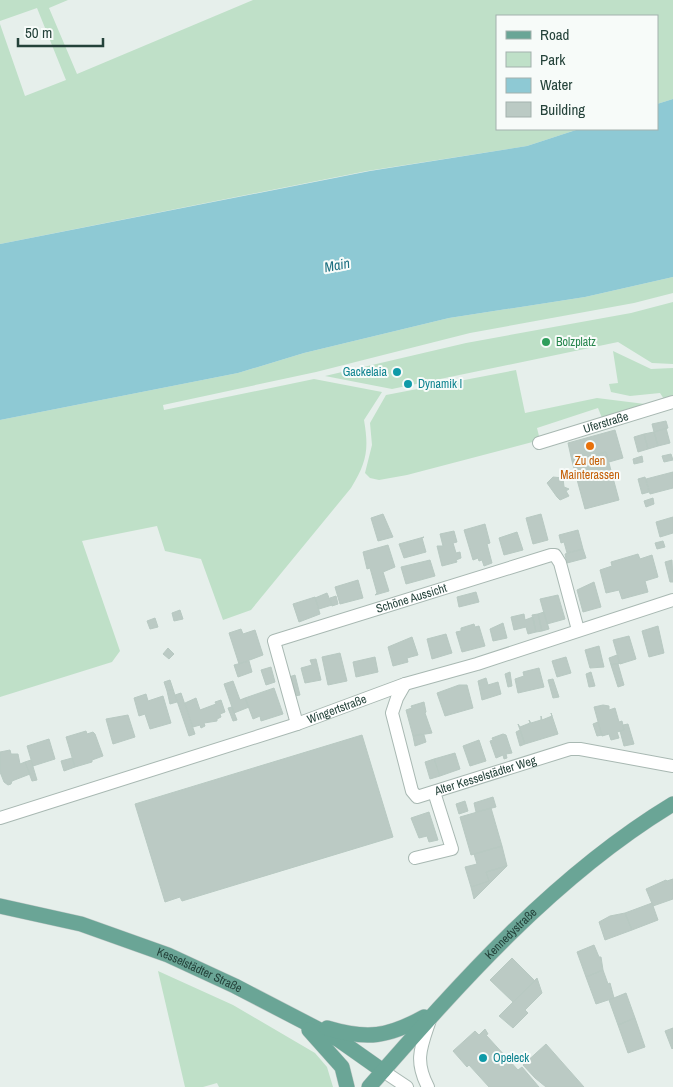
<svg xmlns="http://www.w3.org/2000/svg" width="673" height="1087" viewBox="0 0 673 1087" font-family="'Archivo Narrow',sans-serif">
	<rect width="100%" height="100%" fill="#e6efeb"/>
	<path fill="#bfe0c8" d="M0 0H68L49 8 77 74 253 0H673V99L657 104V16H497V129H579L527 146 367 171 0 244V24L25 96 66 80 37 8 0 21Z
		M673 277V293L634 303 470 333 316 372 163 405 164 410 314 379 382 392 364 420C369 449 367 462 351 488L251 610 223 620 201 559 165 551 157 526 82 541 120 651 112 662 0 697V420L238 373 304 353 449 318 585 297Z
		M673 302V364L652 363 618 342 392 389 325 376 466 343 631 313Z
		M613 351 651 369 673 368V397L664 399 660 393 630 396 611 392 609 384 618 383Z
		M516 370 525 413 597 398 645 404 602 418 598 408 537 428 540 440 407 475 379 480 370 478 365 473 372 445 370 423 386 395Z
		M158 971 233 1005 315 1053 327 1067 333 1087H219L217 1083 203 1087H185Z"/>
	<path fill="#8ec9d4" d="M673 99V277L585 297 449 318 304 353 238 373 0 420V244L370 171 527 146 579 129H657V104Z"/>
	<path fill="#bbcac4" stroke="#b8c9c2" d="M666 421 668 428 654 432 652 424Z
		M666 428 670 443 658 446 654 432Z
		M615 430 623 458 609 462 606 452 572 461 568 443Z
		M654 432 658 446 648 449 644 434Z
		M644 434 648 449 638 452 634 437Z
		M606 452 619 500 585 509 572 461Z
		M671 454 673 460 664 462 662 456Z
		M642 456 643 462 634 464 633 459Z
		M673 472V488L650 494 646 479Z
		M553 477 563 478 564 487 569 489 566 491 569 496 560 500 557 497 547 483Z
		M645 477 649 492 642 494 638 479Z
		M653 498 654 504 646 507 644 501Z
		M383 514 393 537 378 541 371 518Z
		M541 514 548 540 533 544 526 518Z
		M673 517V533L660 537 656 522Z
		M485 524 490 543 487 544 492 563 484 566 482 560 479 561 478 558 473 560 464 530Z
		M578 530 583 549 567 553 564 542 561 543 559 535Z
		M454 531 457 542 453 543 456 553 460 552 461 558 456 560 457 562 442 566 437 546H443L440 534Z
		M517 532 523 550 504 555 499 538Z
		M424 537 422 538 426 552 404 558 399 544Z
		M663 541 665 547 657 549 655 543Z
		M388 545 395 567 383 572 389 591 375 595 377 593 370 568 367 569 363 552Z
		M583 549 586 558 567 563 565 554Z
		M638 554 640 559 652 555 658 577 645 581 648 592 622 599 619 590 606 593 600 570 612 566 611 562Z
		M430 560 435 576 406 584 401 567Z
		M672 560 673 582H670L665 562Z
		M358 580 363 598 340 604 335 587Z
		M594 582 601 607 583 612 577 590Z
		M476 592 479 602 459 607 457 597Z
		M327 593 332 605 319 609 315 598Z
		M558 595 565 619 547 624 540 599Z
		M336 596 338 604 332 606 330 598Z
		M315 597 320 614 299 622 293 604Z
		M180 610 183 619 174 621 172 613Z
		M544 612 549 629 542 631 538 614Z
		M524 614 525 620 533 617 536 632 528 634 526 627 514 630 511 617Z
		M538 614 542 631 536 632 532 615Z
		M155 618 158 627 150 629 147 621Z
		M503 623 507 638 493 641 490 629Z
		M474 624 475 627 479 626 485 646 462 652 456 632 461 631V628Z
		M658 626 664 653 649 657 642 631Z
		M241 629 243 634 255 630 263 655 239 664 229 633Z
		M446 634 452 653 432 659 427 639Z
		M629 636 636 659 620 664 613 640Z
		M412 637 418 655 407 658 408 662 393 666 388 647Z
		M599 646 604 667 590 668 585 650Z
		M168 648 174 654 169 659 163 654Z
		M340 653 347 681 328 685 322 657Z
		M617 655 620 663 611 665 609 658Z
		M375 657 378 672 356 677 353 662Z
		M566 657 571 673 557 677 552 661Z
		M316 659 321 680 305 683 301 668 312 665 310 660Z
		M249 661 252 672 238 677 234 665Z
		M618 664 624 685 618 687 611 665 620 663Z
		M271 667 275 682 266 685 261 670Z
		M539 668 544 687 518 693 515 679 524 676 523 672Z
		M510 672 512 686 508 687 505 674Z
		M591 672 595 686 589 687 586 674Z
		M295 675 300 695 295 696 289 677Z
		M486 678 488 685 498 682 501 694 482 700 478 681Z
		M553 679 559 697 553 698 548 680Z
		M170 680 173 689 167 691 164 682Z
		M233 681 240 700 245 698 249 707 234 713 224 684Z
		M459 685H467L473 708 445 716 437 693Z
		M274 688 283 714 261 721 260 716 253 719 245 698Z
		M173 689 177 702 170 704 167 691Z
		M181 693 195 734 189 736 175 695Z
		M146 694 148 701 163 696 171 723 150 729 145 714 139 716 134 698Z
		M196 698 200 710 216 704 215 702 221 700 225 712 220 714 221 717 217 719V721L204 723 205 726 201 728 200 725 193 727 185 703Z
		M424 702 426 712 425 713 432 733 413 736 406 710 412 708 411 706Z
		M603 705 609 706V710L615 708 619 722 622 721 624 730 617 732 619 738 611 740 609 734 602 736 594 707Z
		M232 707 237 720 233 721 228 708Z
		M551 713 558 734 525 744 518 724 520 727 530 723 529 720 531 723 541 720V716L542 720 552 716Z
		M128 715 135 737 113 744 106 719Z
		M598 722 602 735 597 736 593 724Z
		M628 724 634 744 624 746 620 731 624 730 623 725Z
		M520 730 525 744 520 746 516 732Z
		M86 731 87 734 93 732 95 734 103 756 92 760V762L75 767 66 737Z
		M421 734 424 735 426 742 415 746 413 736Z
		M503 734 506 735 512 753 506 754 507 758 504 759 503 755 496 758 490 741 493 740 492 738Z
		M362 735 393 837 182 901 180 897 165 902 135 804Z
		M49 739 55 759 33 766 27 746Z
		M479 740 486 761 470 766 463 746Z
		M10 750 11 754H18L20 764 25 762 30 774 12 781 11 784 8 785 4 782 0 772V752Z
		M455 753 460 769 440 776 434 759Z
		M72 758 75 767 64 771 61 761Z
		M434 759 440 776 430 779 425 762Z
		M31 760 37 780 32 781 25 762Z
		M493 797 496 807 476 812 474 803Z
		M465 801 468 811 459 814 456 804Z
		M491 808 502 846 471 855 460 817Z
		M429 812 438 840 429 842 427 836 419 838 411 818Z
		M502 846 507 866 486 872 489 881 471 887 465 867 477 864 474 854Z
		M507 866 474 899 471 887 489 881 486 872Z
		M673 879V899L653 906 646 889 666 880 667 881Z
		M652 903 658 920 632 930 625 913Z
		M625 913 632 930 605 940 599 922 610 916Z
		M594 945 599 957H601L603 970 586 977 577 952Z
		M512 958 535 981 513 1002 490 980Z
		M603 970 608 984 610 983 614 998 596 1004 586 977Z
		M537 978 542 993 525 1010 528 1013 513 1028 499 1016Z
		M626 993 635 1018 618 1025 609 1000Z
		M635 1018 645 1047 628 1053 618 1025Z
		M673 1028V1048L672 1049 665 1031Z
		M485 1029 488 1034 486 1035 518 1070 522 1067 539 1087H489L469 1065 467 1067 453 1051 475 1031 479 1035Z
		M546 1044 584 1087H546L535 1078 523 1065Z"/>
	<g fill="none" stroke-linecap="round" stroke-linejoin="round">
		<defs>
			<g id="minor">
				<path id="s1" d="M539 443 673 402"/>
				<path id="s2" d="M405 684 397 698 392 713 412 791 417 797 570 749H580L673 766"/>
				<path id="s3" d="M297 724 274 641 551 555H555L560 563 578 630"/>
				<path id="s4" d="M0 818 297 724 405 684 477 664 673 600"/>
				<path d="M415 858 452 849 434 792"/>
				<path d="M383 1071 407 1087"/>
				<path d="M428 1087C414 1060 421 1047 430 1020"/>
			</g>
			<g id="major">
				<path id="s5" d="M0 906 81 924 168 955 235 986 339 1040 383 1071"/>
				<path d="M327 1028C367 1040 388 1037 424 1017"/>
				<path d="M309 1030 342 1067 347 1087"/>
				<path id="s6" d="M369 1087C460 983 554 876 673 804"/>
			</g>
		</defs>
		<use href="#minor" stroke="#a8b8b2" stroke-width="14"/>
		<use href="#major" stroke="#c2cac8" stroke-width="16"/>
		<use href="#minor" stroke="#fff" stroke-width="12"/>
		<use href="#major" stroke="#6aa596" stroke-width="15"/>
	</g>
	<circle fill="#2e9e5b" stroke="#f7fbf9" stroke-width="2" cx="546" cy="342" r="5"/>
	<g fill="#0f9aa8" stroke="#f7fbf9" stroke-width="2">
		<circle cx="397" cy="372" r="5"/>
		<circle cx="408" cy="384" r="5"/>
		<circle cx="483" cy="1058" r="5"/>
	</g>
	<circle fill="#e8710a" stroke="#f7fbf9" stroke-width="2" cx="590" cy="446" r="5"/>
	<g text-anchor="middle" stroke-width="4" stroke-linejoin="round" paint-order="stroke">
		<g font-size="12" fill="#27864d" stroke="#f7fbf9" text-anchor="start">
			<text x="556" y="346">Bolzplatz</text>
		</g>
		<g font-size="12" fill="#0d838f" stroke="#f7fbf9" text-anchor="start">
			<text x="387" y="376" text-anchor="end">Gackelaia</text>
			<text x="418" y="388">Dynamik I</text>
			<text x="493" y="1062">Opeleck</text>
		</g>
		<g font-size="12" fill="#24423a" stroke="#f7fbf9">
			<text dy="4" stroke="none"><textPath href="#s1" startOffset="70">Uferstraße</textPath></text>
			<text dy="4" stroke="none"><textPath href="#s3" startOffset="230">Schöne Aussicht</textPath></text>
			<text dy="4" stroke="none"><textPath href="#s4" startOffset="354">Wingertstraße</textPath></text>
			<text dy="4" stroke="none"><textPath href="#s2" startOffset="192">Alter Kesselstädter Weg</textPath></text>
			<text dy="4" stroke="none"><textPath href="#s6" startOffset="209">Kennedystraße</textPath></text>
			<text dy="4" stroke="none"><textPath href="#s5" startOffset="210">Kesselstädter Straße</textPath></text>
		</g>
		<g font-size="12" fill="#c56008" stroke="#f7fbf9">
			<text x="590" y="465">Zu den<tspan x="590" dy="14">Mainterassen</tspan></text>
		</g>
		<g font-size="14" font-style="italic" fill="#1c6f80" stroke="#f7fbf9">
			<text transform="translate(337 265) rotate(-10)" y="5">Main</text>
		</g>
	</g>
	<rect x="496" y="15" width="162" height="115" fill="#f7fbf9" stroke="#a3b1ad"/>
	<rect x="506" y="31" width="25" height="8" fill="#6aa596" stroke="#a3b1ad"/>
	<text x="540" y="40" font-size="15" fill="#24423a">Road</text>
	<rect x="506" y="52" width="25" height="15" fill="#bfe0c8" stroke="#a3b1ad"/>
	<text x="540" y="65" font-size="15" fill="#24423a">Park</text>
	<rect x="506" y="78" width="25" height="15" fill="#8ec9d4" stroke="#a3b1ad"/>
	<text x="540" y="90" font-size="15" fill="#24423a">Water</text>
	<rect x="506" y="102" width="25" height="15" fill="#bbcac4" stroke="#a3b1ad"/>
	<text x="540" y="115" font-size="15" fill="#24423a">Building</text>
	<path d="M18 38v8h85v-8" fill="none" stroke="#24423a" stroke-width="2.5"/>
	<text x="25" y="38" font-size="15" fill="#24423a" stroke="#f7fbf9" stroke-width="4" paint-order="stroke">50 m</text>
</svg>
